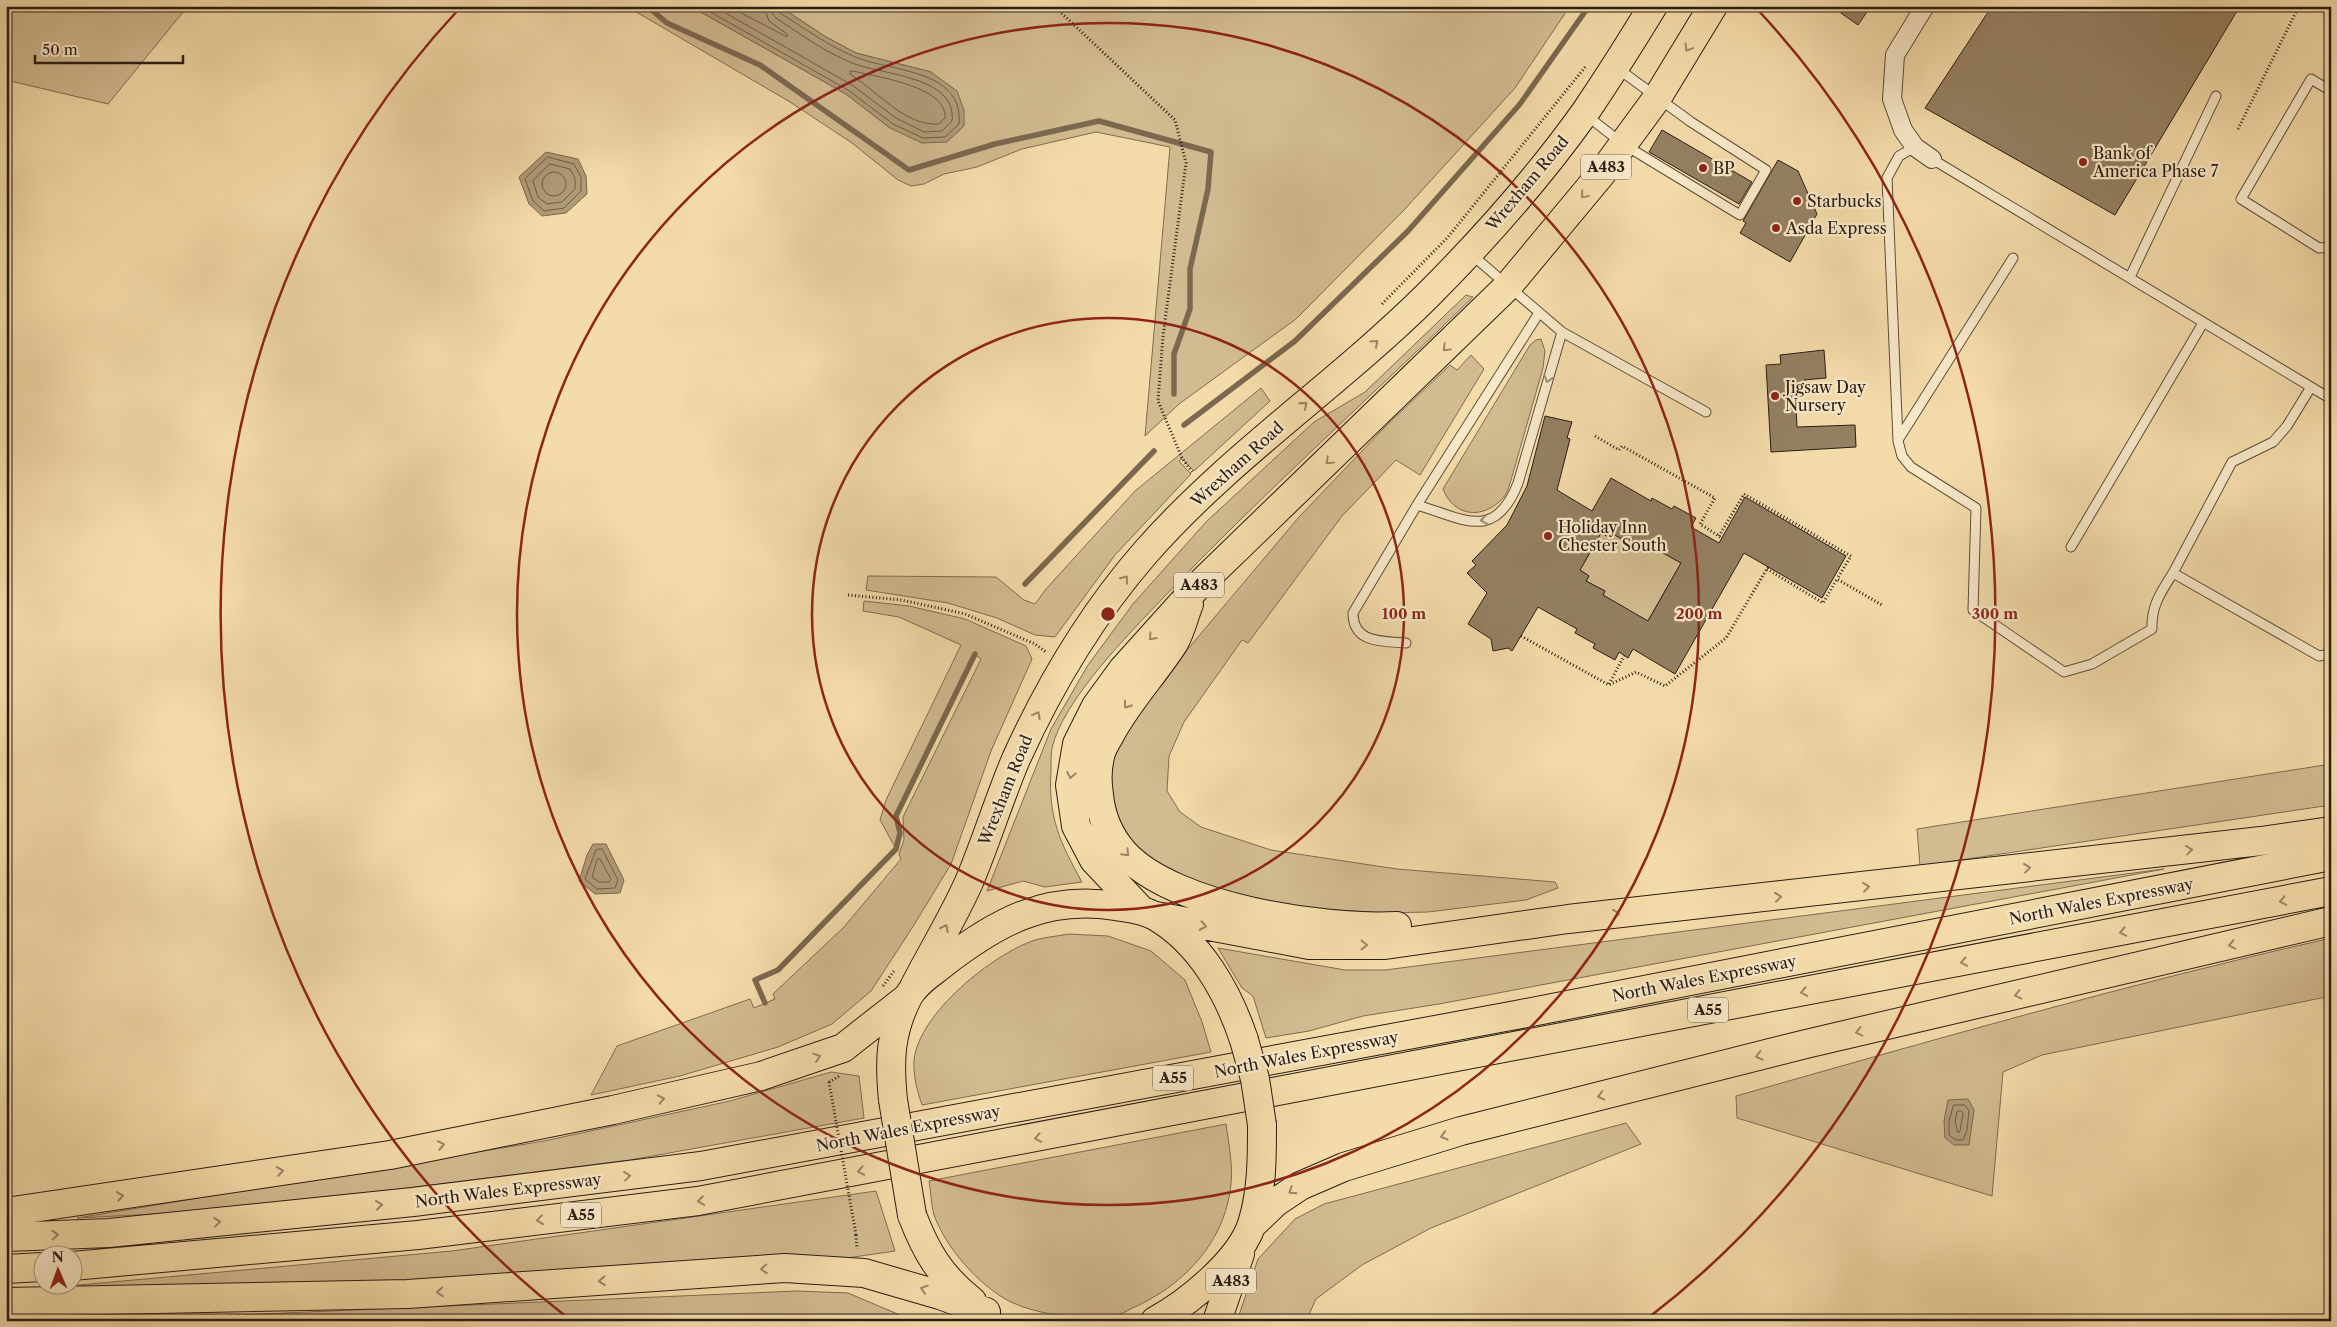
<svg xmlns="http://www.w3.org/2000/svg" width="2337" height="1327" viewBox="0 0 2337 1327" font-family="'Libre Caslon Text',serif">
	<rect width="100%" height="100%" fill="#f4dcaa"/>
	<filter id="stains"><feTurbulence type="fractalNoise" baseFrequency=".004" numOctaves="4"/><feColorMatrix values="0 0 0 0 .2 0 0 0 0 .09 0 0 0 0 .02 0 0 0 .5 -.17"/></filter>
	<radialGradient id="worn" r=".72"><stop offset=".6" stop-color="#630" stop-opacity="0"/><stop offset="1" stop-color="#630" stop-opacity=".3"/></radialGradient>
	<path fill="#d2bb90" stroke="#7e6c52" d="M6 6H188L108 104 6 80Z
		M626 6H690L846 94 890 128 931 72 856 53 826 37 779 6H1570L1515 88 1405 209 1296 319 1179 404 1145 436 1170 147 1096 132 1022 149 977 167 944 174 924 184 911 186 898 180 852 143 790 102Z
		M1466 295 1473 297C1370 398 1262 494 1163 598 1129 634 1063 700 1052 748 1051 755 1051 763 1051 771 1048 818 1060 842 1082 882L1045 887 1023 881 987 891 1051 729 1088 665 1133 604 1206 522 1314 422 1365 392Z
		M1541 339 1545 351 1543 368 1511 480C1509 486 1507 494 1503 498 1483 520 1454 517 1443 489L1530 345 1536 340Z
		M1471 355 1484 369 1420 475 1396 460 1342 516 1248 643 1242 640 1184 722 1169 756 1167 791 1180 812 1201 827 1271 850 1397 869 1555 882 1558 888 1526 900 1428 912 1386 913 1289 907 1191 881 1154 862 1128 842 1115 819 1109 773 1119 743 1135 715 1182 656 1299 517 1383 429 1450 365 1457 370Z
		M1261 388 1270 401 1269 402 1194 471 1182 459 1179 461 1191 474 1115 555 1055 637 1035 635 997 618 948 603 866 590 868 576 996 577 1024 600 1035 604 1046 589 1135 491Z
		M1601 533 1611 538 1613 534 1632 545 1634 541 1653 552 1656 549 1681 563 1646 624 1603 595 1605 591 1586 581 1589 576 1580 570Z
		M864 601 909 606 965 619 1026 646 1032 659 991 751 951 864 914 925 871 991 832 1024 778 1047 680 1076 591 1095 617 1046 750 999 754 1008 775 999 773 994 844 927 901 859 899 854 904 840 903 817 981 659 975 655 896 816 900 833 896 849 880 820 886 800 961 645 899 617 863 611Z
		M2331 764V805L1920 866 1917 829Z
		M2164 869 1439 1004 1363 1016 1309 1031 1266 1038 1253 996 1242 988 1218 948 1345 970H1385Z
		M1069 934 1108 936 1151 951 1185 980 1202 1022 1211 1052 922 1105C917 1090 913 1076 914 1060 919 1013 993 954 1035 940 1046 937 1058 936 1069 934Z
		M2331 938V996L2042 1055 2003 1072 1992 1196 1737 1118 1736 1096C1933 1040 2131 983 2331 938Z
		M831 1072 859 1076 864 1118 630 1160 234 1210 77 1218 544 1141 730 1101Z
		M1626 1123 1641 1144 1431 1228 1362 1265 1316 1299 1306 1321H1237L1258 1259 1295 1219 1324 1204Z
		M1226 1124C1229 1146 1234 1169 1230 1192 1222 1243 1185 1283 1139 1305 1131 1308 1123 1314 1115 1316 1108 1318 1099 1317 1092 1317 1066 1318 1035 1313 1011 1302 979 1286 946 1248 934 1215 931 1205 931 1192 929 1181Z
		M876 1191 895 1251 840 1259 315 1287 13 1291 452 1251Z
		M797 1291 848 1293 914 1321H97Z"/>
	<path fill="#b09b77" stroke="#7b684f" d="M690 6H779L826 37 856 53 931 72 957 91 964 110V126L947 142 922 143 890 128 846 94Z
		M546 152 578 159 586 176 587 194 566 213 542 216 529 204 519 177Z
		M593 844H606L624 880 620 893 595 894 579 881 587 855Z
		M1968 1099 1974 1110 1969 1145H1954L1945 1138 1944 1121 1948 1100Z"/>
	<g fill="none" stroke-linecap="round" stroke-linejoin="round">
		<path stroke="#6e5c46" stroke-width="1" d="M700 6 848 90 893 124 923 138 945 137 959 124C964 68 888 72 853 56 827 45 804 28 780 13L777 6
			M713 6 852 85 896 118 924 132 942 131 952 121C957 76 882 75 852 63 825 52 800 34 776 18L772 13 771 6
			M728 6 787 37V34L769 21 764 6
			M853 71C876 77 947 86 945 118L939 124C904 126 879 92 851 75L850 72Z
			M548 157 574 164 581 177V191L564 208 544 211 533 201 525 179Z
			M550 164 570 169 575 178V189L562 202 547 204 538 197 533 181Z
			M542 184a12 12 0 1 1 24 0a12 12 0 1 1-24 0Z
			M602 849 618 880 615 888 597 889 585 879 596 850Z
			M600 859 611 879 609 882H599L592 877 597 860Z
			M1954 1105H1965L1969 1111 1967 1130 1963 1140H1956L1949 1135V1121Z
			M1961 1111 1963 1113 1960 1131 1958 1133 1955 1122 1957 1112Z"/>
		<path stroke="#7b684f" stroke-width="5.5" d="M647 6 667 23 760 65 909 170 995 144 1099 121 1211 152 1208 189 1190 269V309L1174 354V394
			M1184 425 1295 341 1408 231 1520 104 1589 6
			M1025 584 1154 451
			M765 1003 755 980 778 970 896 849 900 833 896 816 975 654"/>
	</g>
	<path fill="#948062" stroke="#2b1c14" fill-rule="evenodd" d="M1831 6H1871L1858 25Z
		M1992 6H2240L2115 215 1925 108Z
		M1662 130 1752 182 1739 204 1649 152Z
		M1778 160 1798 171 1817 214 1790 262 1740 233 1746 223 1743 221Z
		M1824 350 1826 378 1804 380V386L1795 387 1797 427 1855 425 1856 447 1771 452 1766 365 1781 364 1780 355Z
		M1545 416 1572 422 1567 438 1570 439 1557 490 1592 511 1611 478 1651 501 1652 498 1672 509 1674 506 1696 518 1691 527 1719 543 1745 497 1846 556 1822 598 1744 553 1675 674 1633 649 1628 658 1619 652 1615 660 1593 648 1595 644 1575 633 1577 629 1538 607 1512 651 1508 648 1493 651 1491 639 1468 624 1487 593 1467 573 1476 565 1472 561 1507 525 1527 486ZM1601 533 1611 538 1613 534 1632 545 1634 541 1654 553 1656 549 1681 563 1648 621 1603 595 1605 591 1586 581 1589 576 1580 570Z"/>
	<g fill="none" stroke-linecap="round" stroke-linejoin="round">
		<defs>
			<path id="service" d="M2331 91 2311 79 2241 199 2319 248 2331 247
				M1586 115 1623 144 1740 215 1766 170 1691 122 1617 68
				M1915 147 1899 156 1887 178 1898 441 1902 456 1911 467 1976 508 1973 610 2064 672 2092 664 2152 629C2151 606 2161 592 2173 573
				M1932 159 2331 399
				M1471 254 1562 332 1706 412
				M2130 277 2216 96
				M2311 387 2287 426 2273 442 2232 462 2173 573 2319 656 2331 654
				M1898 440 2013 258
				M1417 505C1464 519 1495 542 1518 483L1562 332
				M2071 547 2203 323
				M1406 643C1383 641 1353 644 1353 613L1417 505 1539 313"/>
			<path id="minor" d="M1925 6 1895 55 1892 99 1903 130 1915 147 1932 159"/>
			<path id="trunk" d="M1189 604C1184 616 1181 631 1174 643 1154 674 1129 700 1111 733 1108 739 1103 746 1101 753 1097 766 1097 782 1099 795 1101 816 1110 837 1124 853 1174 908 1325 930 1397 926
				M1141 910 1094 860 1076 826 1070 785 1077 744 1096 706 1123 669 1195 589 1508 286 1602 173 1657 98 1713 6
				M1156 916 1309 945H1385L1568 919 2261 841 2331 831
				M914 987C932 952 953 918 969 882 986 842 999 799 1016 759 1049 686 1092 614 1145 553 1229 457 1336 386 1427 296 1484 239 1539 177 1586 111 1609 77 1631 42 1653 6
				M893 1100C889 1061 890 1032 908 997 916 982 932 973 944 963 997 922 1046 895 1115 906 1128 908 1142 909 1155 916 1200 942 1228 992 1244 1040
				M6 1212 390 1155 613 1110 761 1076 843 1048 908 997
				M912 1215C926 1252 941 1277 972 1301
				M1252 1225 1276 1202 1300 1186 1344 1167 1461 1131 1806 1044 2331 921
				M6 1237 109 1233 413 1202 701 1166 1516 1015 2331 856
				M72 1266 418 1235 698 1201 2331 891
				M6 1269 42 1267
				M6 1302 408 1294 785 1268 864 1273 940 1295 986 1312
				M1155 1321C1188 1303 1240 1261 1252 1224 1262 1192 1262 1159 1262 1125
				M1217 1321 1240 1254"/>
		</defs>
		<use href="#service" stroke="#5d4c3a" stroke-width="11"/>
		<use href="#minor" stroke="#5d4c3a" stroke-width="20"/>
		<use href="#trunk" stroke="#2b1c14" stroke-width="30"/>
		<path stroke="#2b1c14" stroke-width="3" stroke-dasharray="1 2.5" stroke-linecap="butt" d="M1054 6 1175 120 1186 163 1163 336 1158 401 1182 458 1192 472
			M2238 129 2299 6
			M1382 304 1448 237 1586 66
			M1595 436 1619 450 1622 446 1715 498 1700 524 1722 538
			M1719 536 1744 494 1851 556 1837 579
			M1767 569 1823 603 1837 579 1882 605
			M848 595 901 600 965 614 1035 644 1046 652
			M1521 636 1609 685 1636 672 1665 686 1726 638 1768 567
			M1609 684 1624 656
			M883 986 894 971
			M829 1082 841 1075
			M856 1235 857 1249"/>
		<use href="#service" stroke="#f8e8c8" stroke-width="9"/>
		<use href="#minor" stroke="#f8e8c8" stroke-width="18"/>
		<use href="#trunk" stroke="#f4dcaa" stroke-width="28"/>
		<defs>
			<path id="trunk-bridge" d="M1244 1040 1255 1079 1262 1125
				M893 1100 912 1215"/>
		</defs>
		<use href="#trunk-bridge" stroke="#2b1c14" stroke-width="30" stroke-linecap="butt"/>
		<path stroke="#2b1c14" stroke-width="3" stroke-dasharray="1 2.5" stroke-linecap="butt" d="M829 1082 856 1235"/>
		<use href="#trunk-bridge" stroke="#f4dcaa" stroke-width="28"/>
	</g>
	<defs><path id="oneway-chevron" d="M-2-3.5L2.5 0L-2 3.5" fill="none" stroke-width="1.6" stroke-linecap="round" stroke-linejoin="round" transform="scale(1.25)"/></defs>
	<g stroke="#9a8666">
		<use href="#oneway-chevron" transform="translate(1688 48) rotate(121)"/>
		<use href="#oneway-chevron" transform="translate(1584 195) rotate(130)"/>
		<use href="#oneway-chevron" transform="translate(1375 343) rotate(-42)"/>
		<use href="#oneway-chevron" transform="translate(1446 348) rotate(136)"/>
		<use href="#oneway-chevron" transform="translate(1304 405) rotate(-40)"/>
		<use href="#oneway-chevron" transform="translate(1329 461) rotate(136)"/>
		<use href="#oneway-chevron" transform="translate(1125 579) rotate(-52)"/>
		<use href="#oneway-chevron" transform="translate(1152 637) rotate(132)"/>
		<use href="#oneway-chevron" transform="translate(1127 705) rotate(126)"/>
		<use href="#oneway-chevron" transform="translate(1037 715) rotate(-61)"/>
		<use href="#oneway-chevron" transform="translate(1071 775) rotate(100)"/>
		<use href="#oneway-chevron" transform="translate(2189 850) rotate(-7)"/>
		<use href="#oneway-chevron" transform="translate(1126 853) rotate(46)"/>
		<use href="#oneway-chevron" transform="translate(2027 868) rotate(-7)"/>
		<use href="#oneway-chevron" transform="translate(1866 887) rotate(-7)"/>
		<use href="#oneway-chevron" transform="translate(1778 897) rotate(-6)"/>
		<use href="#oneway-chevron" transform="translate(2283 901) rotate(169)"/>
		<use href="#oneway-chevron" transform="translate(1616 914) rotate(-6)"/>
		<use href="#oneway-chevron" transform="translate(1203 926) rotate(12)"/>
		<use href="#oneway-chevron" transform="translate(945 928) rotate(-63)"/>
		<use href="#oneway-chevron" transform="translate(2123 932) rotate(169)"/>
		<use href="#oneway-chevron" transform="translate(1364 945)"/>
		<use href="#oneway-chevron" transform="translate(2232 945) rotate(167)"/>
		<use href="#oneway-chevron" transform="translate(1964 962) rotate(169)"/>
		<use href="#oneway-chevron" transform="translate(1804 992) rotate(169)"/>
		<use href="#oneway-chevron" transform="translate(2018 995) rotate(167)"/>
		<use href="#oneway-chevron" transform="translate(1859 1032) rotate(167)"/>
		<use href="#oneway-chevron" transform="translate(1759 1056) rotate(166)"/>
		<use href="#oneway-chevron" transform="translate(817 1057) rotate(-19)"/>
		<use href="#oneway-chevron" transform="translate(1601 1096) rotate(166)"/>
		<use href="#oneway-chevron" transform="translate(661 1099) rotate(-13)"/>
		<use href="#oneway-chevron" transform="translate(1444 1136) rotate(164)"/>
		<use href="#oneway-chevron" transform="translate(1038 1138) rotate(169)"/>
		<use href="#oneway-chevron" transform="translate(441 1145) rotate(-11)"/>
		<use href="#oneway-chevron" transform="translate(280 1171) rotate(-9)"/>
		<use href="#oneway-chevron" transform="translate(861 1171) rotate(169)"/>
		<use href="#oneway-chevron" transform="translate(627 1176) rotate(-7)"/>
		<use href="#oneway-chevron" transform="translate(1292 1191) rotate(147)"/>
		<use href="#oneway-chevron" transform="translate(120 1196) rotate(-9)"/>
		<use href="#oneway-chevron" transform="translate(701 1201) rotate(171)"/>
		<use href="#oneway-chevron" transform="translate(379 1205) rotate(-6)"/>
		<use href="#oneway-chevron" transform="translate(540 1220) rotate(173)"/>
		<use href="#oneway-chevron" transform="translate(217 1222) rotate(-6)"/>
		<use href="#oneway-chevron" transform="translate(55 1235) rotate(-3)"/>
		<use href="#oneway-chevron" transform="translate(764 1269) rotate(176)"/>
		<use href="#oneway-chevron" transform="translate(602 1281) rotate(176)"/>
		<use href="#oneway-chevron" transform="translate(924 1289) rotate(-162)"/>
		<use href="#oneway-chevron" transform="translate(440 1292) rotate(176)"/>
	</g>
	<g stroke="#9c8c77">
		<use href="#oneway-chevron" transform="translate(1548 379) rotate(106)"/>
		<use href="#oneway-chevron" transform="translate(1484 520) rotate(170)"/>
	</g>
	<g fill="none" stroke="#8f2418" stroke-width="2.5">
		<circle cx="1108" cy="614" r="296"/>
		<circle cx="1108" cy="614" r="591"/>
		<path d="M568 1318A887 887 0 0 1 459 9M1757 9A887 887 0 0 1 1648 1318"/>
	</g>
	<g fill="#8f2418" stroke="#f8e8c8" stroke-width="2">
		<circle cx="2083" cy="162" r="5"/>
		<circle cx="1703" cy="168" r="5"/>
		<circle cx="1797" cy="201" r="5"/>
		<circle cx="1776" cy="228" r="5"/>
		<circle cx="1775" cy="396" r="5"/>
		<circle cx="1548" cy="536" r="5"/>
	</g>
	<g text-anchor="middle" stroke-width="4.5" stroke-linejoin="round" paint-order="stroke">
		<g fill="#f8e8c8" stroke="#68594a" stroke-width="1">
			<rect x="1581" y="154.5" width="50" height="25" rx="4"/>
			<rect x="1174" y="572.5" width="50" height="25" rx="4"/>
			<rect x="1688" y="997.5" width="40" height="25" rx="4"/>
			<rect x="1153" y="1065.5" width="40" height="25" rx="4"/>
			<rect x="561" y="1202.5" width="40" height="25" rx="4"/>
			<rect x="1206" y="1268.5" width="50" height="25" rx="4"/>
		</g>
		<g font-size="15" font-weight="bold" fill="#2b1c14">
			<text x="1606" y="172">A483</text>
			<text x="1199" y="590">A483</text>
			<text x="1708" y="1015">A55</text>
			<text x="1173" y="1083">A55</text>
			<text x="581" y="1220">A55</text>
			<text x="1231" y="1286">A483</text>
		</g>
		<g font-size="16" fill="#2b1c14" stroke="#f8e8c8" text-anchor="start">
			<text x="2093" y="159">Bank of<tspan x="2093" dy="18">America Phase 7</tspan></text>
			<text x="1713" y="174">BP</text>
			<text x="1807" y="207">Starbucks</text>
			<text x="1786" y="234">Asda Express</text>
			<text x="1785" y="393">Jigsaw Day<tspan x="1785" dy="18">Nursery</tspan></text>
			<text x="1558" y="533">Holiday Inn<tspan x="1558" dy="18">Chester South</tspan></text>
		</g>
		<g font-size="16" fill="#2b1c14" stroke="#f8e8c8">
			<text transform="translate(1527 183) rotate(-50)" y="6">Wrexham Road</text>
			<text transform="translate(1237 464) rotate(-42)" y="6">Wrexham Road</text>
			<text transform="translate(1005 790) rotate(-68)" y="6">Wrexham Road</text>
			<text transform="translate(2101 901) rotate(-11)" y="6">North Wales Expressway</text>
			<text transform="translate(1704 978) rotate(-11)" y="6">North Wales Expressway</text>
			<text transform="translate(1306 1054) rotate(-11)" y="6">North Wales Expressway</text>
			<text transform="translate(908 1128) rotate(-11)" y="6">North Wales Expressway</text>
			<text transform="translate(508 1190) rotate(-7)" y="6">North Wales Expressway</text>
		</g>
	</g>
	<circle cx="1108" cy="614" r="8" fill="#8f2418" stroke="#f8e8c8" stroke-width="2.5"/>
	<g font-size="15" text-anchor="middle" font-weight="bold" fill="#8f2418" stroke="#f8e8c8" stroke-width="4.5" stroke-linejoin="round" paint-order="stroke">
		<text x="1404" y="619">100 m</text>
		<text x="1699" y="619">200 m</text>
		<text x="1995" y="619">300 m</text>
	</g>
	<rect width="2337" height="1327" fill="none" stroke="#f4dcaa" stroke-width="25"/>
	<rect x="8" y="8" width="2322" height="1312" fill="none" stroke="#2b1c14" stroke-width="2.5"/>
	<rect x="12" y="12" width="2312" height="1302" fill="none" stroke="#2b1c14"/>
	<g transform="translate(58 1270) rotate(358)"><circle r="24" fill="#f8e8c8" stroke="#a69680"/>
	<path d="M0-4L9 19L0 12L-9 19Z" fill="#8f2418"/>
	<text y="-8" font-size="14" font-weight="bold" text-anchor="middle" fill="#2b1c14">N</text>
	</g>
	<path d="M35 55v8h148v-8" fill="none" stroke="#2b1c14" stroke-width="2.5"/>
	<text x="42" y="55" font-size="15" fill="#2b1c14" stroke="#f8e8c8" stroke-width="4" paint-order="stroke">50 m</text>
	<rect width="100%" height="100%" filter="url(#stains)"/>
	<rect width="100%" height="100%" fill="url(#worn)"/>
</svg>
